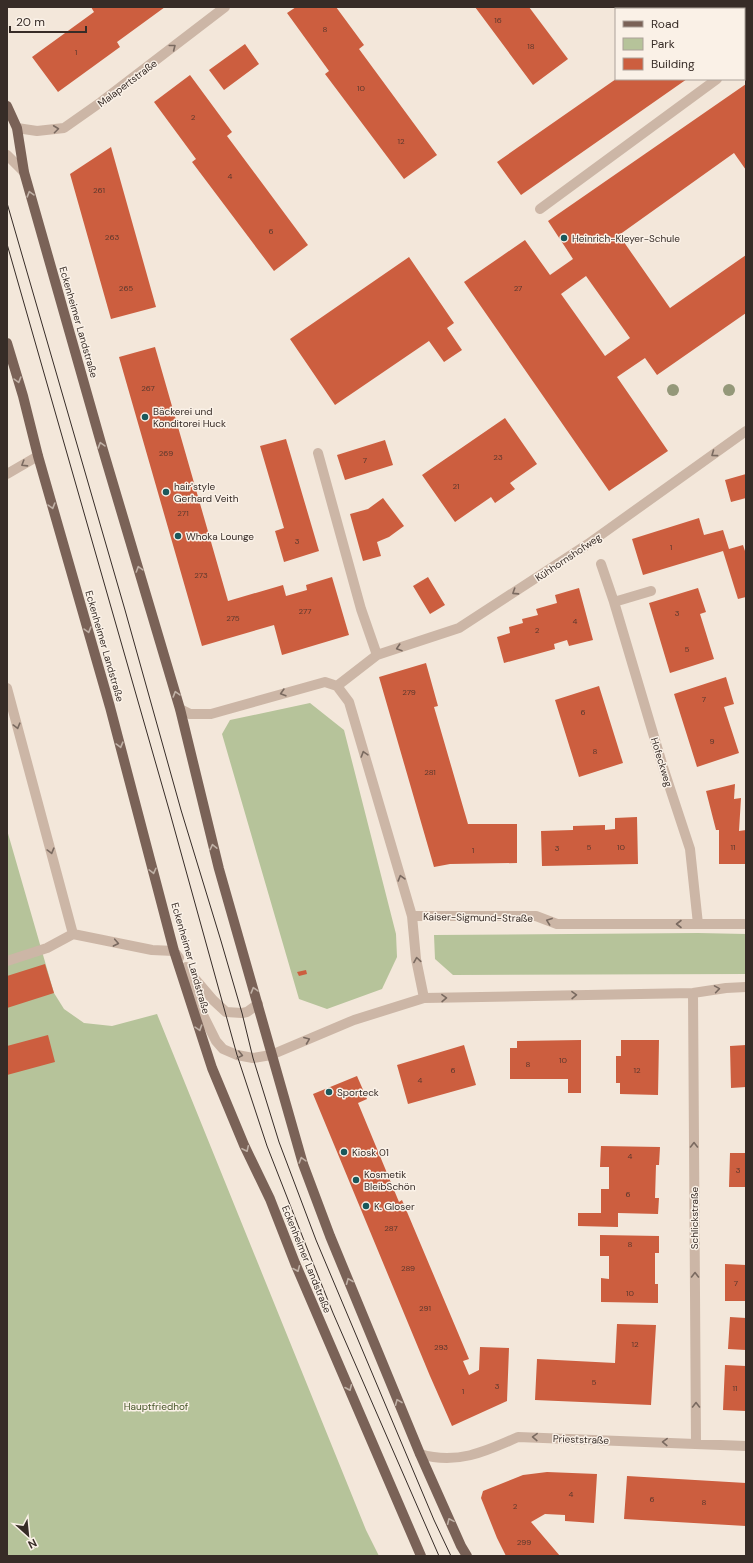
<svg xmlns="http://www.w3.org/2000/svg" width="753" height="1563" viewBox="0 0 753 1563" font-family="'DM Sans',sans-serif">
	<rect width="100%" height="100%" fill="#f3e7da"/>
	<path fill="#b6c39a" d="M310 703 344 730 396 934 397 957 382 989 327 1009 299 999 222 734 230 720Z
		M7 830 54 993 64 1009 84 1023 112 1026 157 1014 366 1530 379 1556H7Z
		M698 933 746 934V974L453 975 435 959 434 935Z"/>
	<path fill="#cc5e3f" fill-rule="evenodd" d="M91 7H165L117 42 120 47 58 92 32 57 94 12Z
		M296 7H336L364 45 359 49 437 155 404 179 325 74 329 71 287 13Z
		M475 7H529L568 59 533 85Z
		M245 44 259 64 224 90 209 70Z
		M190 75 232 132 227 136 308 245 274 271 192 162 196 159 154 102Z
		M616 79H687L521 195 497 162Z
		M746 84V170L734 153 619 235 670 308 746 255V313L657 375 645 358 617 377 668 451 609 491 464 282 525 240 550 275 573 259 548 221ZM586 276 630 338 605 356 561 294Z
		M111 147 156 307 111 319 70 174Z
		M409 257 454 323 447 328 462 350 444 362 429 341 335 405 290 339Z
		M155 347 228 601 283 585 286 596 307 590 306 585 332 577 349 635 282 655 274 625 202 646 119 357Z
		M505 418 537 464 510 483 515 489 495 503 491 497 455 522 422 475Z
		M286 439 319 551 284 562 275 531 284 528 260 446Z
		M385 440 393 465 345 480 337 455Z
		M746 474V498L731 502 725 480Z
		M383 498 404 526 389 537 377 542 381 556 363 561 350 514 368 509Z
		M699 518 704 535 723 530 729 549 743 545 746 554V597L738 599 723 551 643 575 632 539Z
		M428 577 445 605 430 614 413 586Z
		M579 588 593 640 569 646 567 640 554 644 555 649 504 663 497 637 510 633 509 627 523 623 522 619 538 615 536 609 557 603 555 595Z
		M698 588 706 612 700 614 714 659 670 673 649 603Z
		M426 663 438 706 434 707 468 824H517V863L450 864 434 867 379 677Z
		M726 677 734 704 724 707 739 753 697 767 674 694Z
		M599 686 623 763 579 777 555 700Z
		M735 784 734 799 741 798 739 831 746 830V864H719V830H716L706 791Z
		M637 817 638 864 542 866 541 831 573 830V826L605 825V830L615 829V818Z
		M45 964 54 993 7 1008V976Z
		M306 970 307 974 299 976 297 972Z
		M48 1035 55 1062 7 1075V1046Z
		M581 1040V1093H568V1079H510V1048H517V1041Z
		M621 1040H659L658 1095 620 1094V1083H616V1056H621Z
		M464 1045 476 1085 408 1104 397 1065Z
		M746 1045V1087L731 1088 730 1046Z
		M357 1076 367 1099 358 1103 399 1202 402 1200 469 1359 463 1361 469 1375 479 1370 480 1347 509 1348 507 1401 452 1426 430 1376 313 1094Z
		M601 1146 660 1147 659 1165H656L655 1198H659L658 1214 618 1213V1227L578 1226V1213H601V1189H609V1167H600Z
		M730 1153H746V1187H729Z
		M600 1235 659 1236V1253H655V1284H658V1303L601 1302V1278L609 1279V1256H600Z
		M725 1264 746 1265V1301H725Z
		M730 1317 746 1318V1350L728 1349Z
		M617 1324 656 1325 651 1405 535 1400 537 1359 615 1363Z
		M725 1365 746 1366V1411L723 1410Z
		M547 1472 597 1474 594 1523 565 1521V1515L545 1514 531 1522 560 1556H506L497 1538 481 1498 483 1491 523 1475Z
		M627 1476 746 1483V1526L624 1519Z"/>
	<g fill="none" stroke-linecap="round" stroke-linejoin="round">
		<path stroke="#ccb6a6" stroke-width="10" d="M744 59 746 58
			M17 128 37 131 64 128 101 102 225 7
			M7 155 24 172
			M540 209 717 79
			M318 453 361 609 377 655
			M7 474 38 456
			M601 564 614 602 663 767 690 849 698 924
			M614 602 651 591
			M337 686 377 655 459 628 588 544 746 431
			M7 688 73 934 152 950 174 951 179 958
			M180 709 190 714H211L325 682 337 686 349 702 412 916 416 959 424 998
			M412 916H536L557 924H746
			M7 961 47 948 73 934
			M186 967 199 1007 216 1041 223 1049 237 1055 253 1058 271 1055 354 1020 424 998 693 993 726 988 746 987
			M190 973 213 1000 226 1012 242 1013 247 1012 258 1004
			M693 993 696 1444
			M420 1454C456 1465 485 1452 518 1437L746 1446"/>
		<path stroke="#7a6257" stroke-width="10" d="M7 106 17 128 24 172 103 450 180 709 219 869 303 1164 330 1236 420 1454 461 1546 467 1556
			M7 343 23 396 38 456 110 707 174 951 212 1068 244 1145 270 1199 295 1263 421 1556"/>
		<path stroke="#372c27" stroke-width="1" d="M7 203 125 610 181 810 221 941 242 1013 253 1058 279 1142 316 1240 434 1520 451 1556
			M7 244 170 813 237 1055 267 1146 305 1243 333 1313 439 1556"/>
	</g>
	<g fill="#949879">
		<circle cx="673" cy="390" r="6"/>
		<circle cx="729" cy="390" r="6"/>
	</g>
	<defs><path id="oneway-chevron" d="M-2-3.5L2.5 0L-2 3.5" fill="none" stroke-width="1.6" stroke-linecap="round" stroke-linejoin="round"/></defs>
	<g stroke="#7a6a60">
		<use href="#oneway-chevron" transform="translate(173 47) rotate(-38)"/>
		<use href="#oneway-chevron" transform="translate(56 129) rotate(-7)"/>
		<use href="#oneway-chevron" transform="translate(714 454) rotate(144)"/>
		<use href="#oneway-chevron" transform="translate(24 464) rotate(148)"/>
		<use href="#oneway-chevron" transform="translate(515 592) rotate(147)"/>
		<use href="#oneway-chevron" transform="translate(399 648) rotate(162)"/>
		<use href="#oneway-chevron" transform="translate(283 693) rotate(164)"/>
		<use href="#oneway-chevron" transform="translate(17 726) rotate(75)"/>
		<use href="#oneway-chevron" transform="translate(364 754) rotate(-107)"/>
		<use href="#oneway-chevron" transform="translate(51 851) rotate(75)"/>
		<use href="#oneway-chevron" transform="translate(401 878) rotate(-106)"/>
		<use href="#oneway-chevron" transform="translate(549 921) rotate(-160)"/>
		<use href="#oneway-chevron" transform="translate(679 924) rotate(-180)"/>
		<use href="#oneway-chevron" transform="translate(116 943) rotate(11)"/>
		<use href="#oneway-chevron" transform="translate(417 960) rotate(-99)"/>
		<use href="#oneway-chevron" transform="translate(717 989) rotate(-9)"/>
		<use href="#oneway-chevron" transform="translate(574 995) rotate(-1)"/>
		<use href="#oneway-chevron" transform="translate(444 998) rotate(-1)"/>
		<use href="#oneway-chevron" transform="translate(307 1040) rotate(-22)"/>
		<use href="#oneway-chevron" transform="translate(240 1055) rotate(14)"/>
		<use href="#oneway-chevron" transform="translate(694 1145) rotate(-90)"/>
		<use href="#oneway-chevron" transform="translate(695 1275) rotate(-90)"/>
		<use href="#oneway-chevron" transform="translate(696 1405) rotate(-90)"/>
		<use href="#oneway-chevron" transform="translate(535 1437) rotate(-178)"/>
		<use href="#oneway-chevron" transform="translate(665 1442) rotate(-178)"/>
	</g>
	<g stroke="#c0b1a6">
		<use href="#oneway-chevron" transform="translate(30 194) rotate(-106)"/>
		<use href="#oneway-chevron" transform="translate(18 380) rotate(74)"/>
		<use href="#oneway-chevron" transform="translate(101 445) rotate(-106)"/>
		<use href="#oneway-chevron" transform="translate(52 506) rotate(74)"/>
		<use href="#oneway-chevron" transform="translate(139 569) rotate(-107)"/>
		<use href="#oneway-chevron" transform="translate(88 630) rotate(74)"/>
		<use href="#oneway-chevron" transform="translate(176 694) rotate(-106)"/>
		<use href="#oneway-chevron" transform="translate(120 745) rotate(75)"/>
		<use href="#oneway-chevron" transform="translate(213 847) rotate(-103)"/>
		<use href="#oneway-chevron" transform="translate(153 871) rotate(76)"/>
		<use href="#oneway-chevron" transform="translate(254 990) rotate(-106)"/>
		<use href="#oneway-chevron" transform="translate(199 1028) rotate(72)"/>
		<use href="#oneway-chevron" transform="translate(246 1149) rotate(65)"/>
		<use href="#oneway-chevron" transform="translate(302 1160) rotate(-107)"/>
		<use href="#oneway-chevron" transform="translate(297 1269) rotate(67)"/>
		<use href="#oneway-chevron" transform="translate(349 1281) rotate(-112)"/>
		<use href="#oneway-chevron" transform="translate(349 1388) rotate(67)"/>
		<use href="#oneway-chevron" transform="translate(398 1402) rotate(-112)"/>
		<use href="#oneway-chevron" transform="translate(450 1521) rotate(-114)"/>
	</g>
	<g fill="#1a585b" stroke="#faf1e7" stroke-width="1.5">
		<circle cx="564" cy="238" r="4"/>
		<circle cx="145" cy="417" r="4"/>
		<circle cx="166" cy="492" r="4"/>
		<circle cx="178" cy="536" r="4"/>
		<circle cx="329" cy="1092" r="4"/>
		<circle cx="344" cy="1152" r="4"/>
		<circle cx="356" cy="1180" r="4"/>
		<circle cx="366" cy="1206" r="4"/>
	</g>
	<g text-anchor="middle" stroke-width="3" stroke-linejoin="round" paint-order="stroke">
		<g font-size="8" fill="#5c382d">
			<text x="498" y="23">16</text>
			<text x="325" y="32">8</text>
			<text x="531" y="49">18</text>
			<text x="76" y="55">1</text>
			<text x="361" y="91">10</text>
			<text x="193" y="120">2</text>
			<text x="401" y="144">12</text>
			<text x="230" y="179">4</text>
			<text x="99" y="193">261</text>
			<text x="271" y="234">6</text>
			<text x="112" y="240">263</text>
			<text x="126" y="291">265</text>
			<text x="518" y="291">27</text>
			<text x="148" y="391">267</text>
			<text x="166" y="456">269</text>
			<text x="498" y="460">23</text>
			<text x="365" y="463">7</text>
			<text x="456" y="489">21</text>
			<text x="183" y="516">271</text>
			<text x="297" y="544">3</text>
			<text x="671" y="550">1</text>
			<text x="201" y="578">273</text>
			<text x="305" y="614">277</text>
			<text x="677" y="616">3</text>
			<text x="233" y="621">275</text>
			<text x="575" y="624">4</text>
			<text x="537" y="633">2</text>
			<text x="687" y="652">5</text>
			<text x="409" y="695">279</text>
			<text x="704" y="702">7</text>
			<text x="583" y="715">6</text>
			<text x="712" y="744">9</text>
			<text x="595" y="754">8</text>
			<text x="430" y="775">281</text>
			<text x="589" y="850">5</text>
			<text x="621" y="850">10</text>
			<text x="733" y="850">11</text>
			<text x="557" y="851">3</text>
			<text x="473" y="853">1</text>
			<text x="563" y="1063">10</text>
			<text x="528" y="1067">8</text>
			<text x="453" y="1073">6</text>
			<text x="637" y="1073">12</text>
			<text x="420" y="1083">4</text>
			<text x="630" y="1159">4</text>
			<text x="738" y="1173">3</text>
			<text x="628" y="1197">6</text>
			<text x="391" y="1231">287</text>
			<text x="630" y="1247">8</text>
			<text x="408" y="1271">289</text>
			<text x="736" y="1286">7</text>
			<text x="630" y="1296">10</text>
			<text x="425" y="1311">291</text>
			<text x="635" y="1347">12</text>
			<text x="441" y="1350">293</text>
			<text x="594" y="1385">5</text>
			<text x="497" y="1389">3</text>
			<text x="735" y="1391">11</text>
			<text x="463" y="1394">1</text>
			<text x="571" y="1497">4</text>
			<text x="652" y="1502">6</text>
			<text x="704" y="1505">8</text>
			<text x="515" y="1509">2</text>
			<text x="524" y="1545">299</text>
		</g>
		<g font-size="10" fill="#372c27" stroke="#faf1e7">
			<text transform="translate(127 83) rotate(-37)" y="4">Malapertstraße</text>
			<text transform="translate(79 322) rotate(74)" y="4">Eckenheimer Landstraße</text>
			<text transform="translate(568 557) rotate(-34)" y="4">Kühhornshofweg</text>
			<text transform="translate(105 646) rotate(74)" y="4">Eckenheimer Landstraße</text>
			<text transform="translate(662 762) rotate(73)" y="4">Hofeckweg</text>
			<text transform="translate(478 917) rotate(1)" y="4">Kaiser-Sigmund-Straße</text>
			<text transform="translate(191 958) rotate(74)" y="4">Eckenheimer Landstraße</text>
			<text transform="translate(694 1218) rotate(-90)" y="4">Schlickstraße</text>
			<text transform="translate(307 1259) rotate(68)" y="4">Eckenheimer Landstraße</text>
			<text transform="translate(581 1439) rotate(2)" y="4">Prieststraße</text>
		</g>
		<g font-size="10" fill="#372c27" stroke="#faf1e7" text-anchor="start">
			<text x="572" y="242">Heinrich-Kleyer-Schule</text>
			<text x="153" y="415">Bäckerei und<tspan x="153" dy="12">Konditorei Huck</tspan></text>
			<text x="174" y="490">hair'style<tspan x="174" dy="12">Gerhard Veith</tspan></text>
			<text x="186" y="540">Whoka Lounge</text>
			<text x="337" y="1096">Sporteck</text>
			<text x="352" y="1156">Kiosk 01</text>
			<text x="364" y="1178">Kosmetik<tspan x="364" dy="12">BleibSchön</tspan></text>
			<text x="374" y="1210">K. Gloser</text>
		</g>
		<g font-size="10" fill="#47572a" stroke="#faf1e7">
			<text x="156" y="1410">Hauptfriedhof</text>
		</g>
	</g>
	<rect width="753" height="1563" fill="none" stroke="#372c27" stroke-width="16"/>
	<rect x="615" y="8" width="130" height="72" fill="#faf1e7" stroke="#aca29a"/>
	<rect x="623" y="21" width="20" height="6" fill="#7a6257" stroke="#aca29a"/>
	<text x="651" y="28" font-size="12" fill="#372c27">Road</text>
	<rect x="623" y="38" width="20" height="12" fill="#b6c39a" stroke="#aca29a"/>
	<text x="651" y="48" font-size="12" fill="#372c27">Park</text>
	<rect x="623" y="58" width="20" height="12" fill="#cc5e3f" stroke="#aca29a"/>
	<text x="651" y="68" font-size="12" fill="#372c27">Building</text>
	<g transform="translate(28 1535) rotate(153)" stroke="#faf1e7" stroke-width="3" paint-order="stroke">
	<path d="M0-3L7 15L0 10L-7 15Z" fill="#372c27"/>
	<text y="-6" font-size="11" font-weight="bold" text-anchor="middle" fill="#372c27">N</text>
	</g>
	<path d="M10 26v6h76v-6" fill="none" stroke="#372c27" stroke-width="2"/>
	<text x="16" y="26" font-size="12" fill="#372c27" stroke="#faf1e7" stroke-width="3" paint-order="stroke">20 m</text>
</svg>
